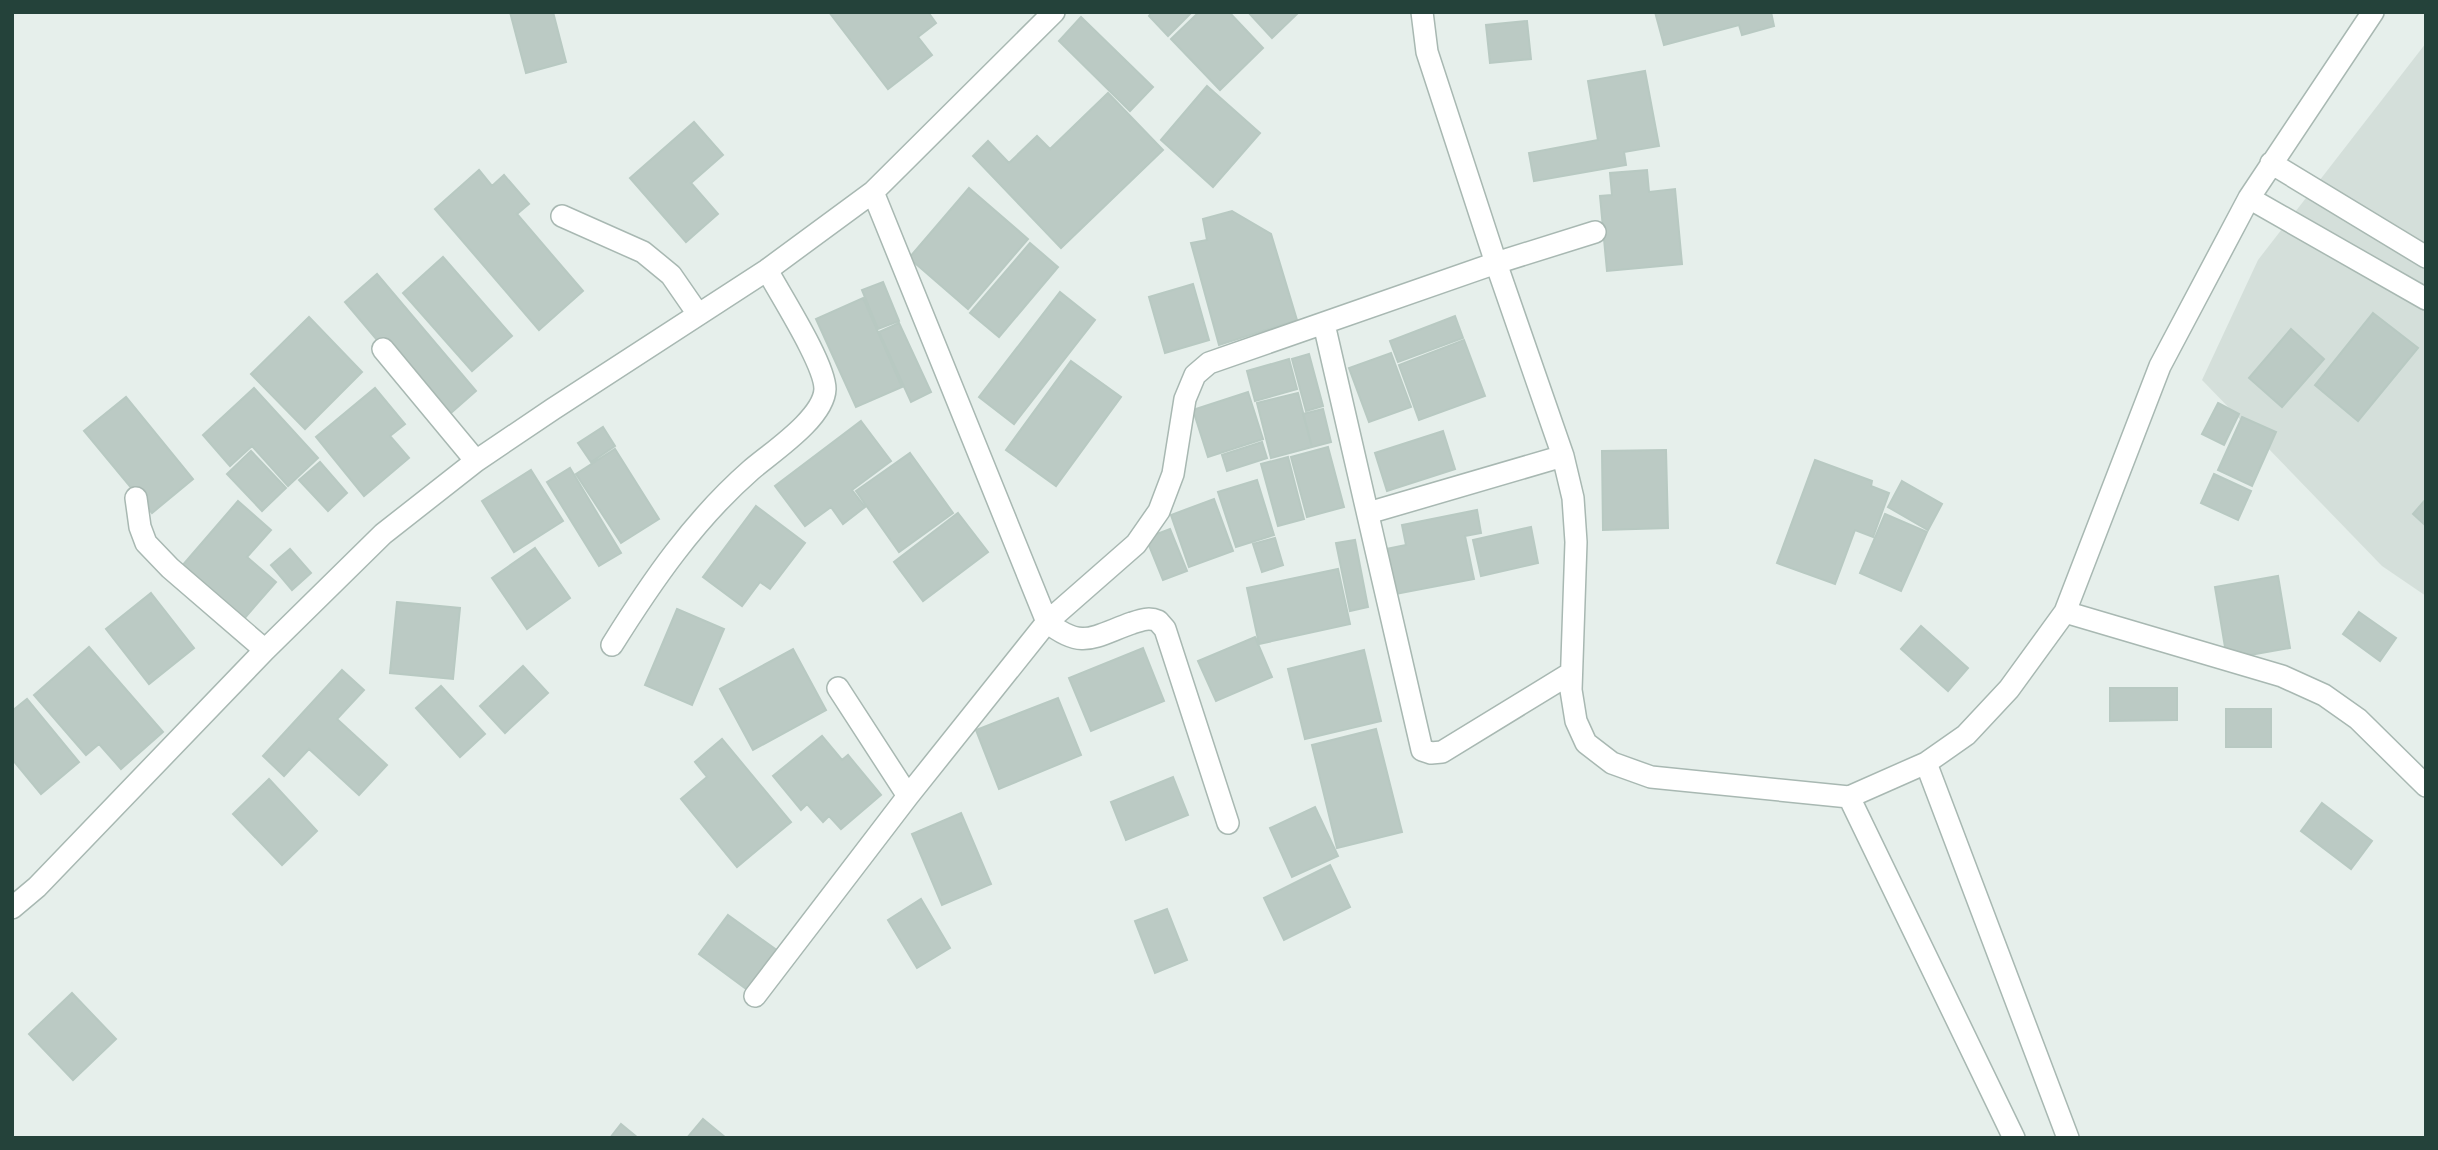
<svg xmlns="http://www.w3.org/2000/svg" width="2438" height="1150" viewBox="0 0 2438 1150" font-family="Raleway,sans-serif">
	<rect width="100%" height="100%" fill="#e6efeb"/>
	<path fill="#d4dfda" d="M2426 43V596L2382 566 2202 380 2258 260Z"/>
	<path fill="#bbcac4" stroke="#b8c9c2" stroke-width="2" d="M510 12H553L566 62 526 73Z
		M829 12H928L936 23 918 37 932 55 888 89Z
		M1152 12H1192L1168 36 1149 16Z
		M1199 12H1229L1263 48 1220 90 1171 39Z
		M1248 12H1299L1272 38Z
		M1655 12H1771L1774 26 1742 35 1739 25 1664 45Z
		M1081 17 1153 87 1130 111 1059 41Z
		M1527 21 1531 59 1490 63 1486 25Z
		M1645 71 1659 146 1624 152 1626 165 1534 181 1529 153 1598 140 1588 81Z
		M1207 86 1260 133 1213 187 1161 140Z
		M1108 93 1163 150 1061 248 973 156 988 141 1009 163 1037 136 1050 149Z
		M694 122 723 155 691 183 718 214 686 242 630 178Z
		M479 170 492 186 504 175 529 204 517 214 583 291 539 330 435 209Z
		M1647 170 1649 192 1675 189 1682 264 1607 271 1600 196 1612 195 1610 173Z
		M969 188 1028 239 968 309 909 258Z
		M1232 211 1271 234 1297 320 1219 345 1191 243 1207 240 1203 219Z
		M1030 243 1058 267 999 337 970 313Z
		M443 257 512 336 472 371 403 293Z
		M377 274 476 391 444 419 345 302Z
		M883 282 899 321 878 329 862 290Z
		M1193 284 1209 340 1165 353 1149 297Z
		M1060 292 1095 320 1014 424 979 397Z
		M863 298 902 387 856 407 816 319Z
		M2373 313 2418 348 2358 421 2315 385Z
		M1455 316 1463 338 1398 362 1390 341Z
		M309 317 362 372 305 429 251 374Z
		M899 323 931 392 911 402 879 332Z
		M2291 329 2324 359 2282 407 2249 378Z
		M1464 340 1485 396 1419 420 1399 365Z
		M1391 353 1411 407 1369 422 1349 368Z
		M1309 354 1323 406 1306 411 1292 359Z
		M1289 359 1297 389 1255 401 1247 371Z
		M1071 361 1121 397 1056 486 1006 450Z
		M254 388 318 458 288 486 252 446 230 466 203 435Z
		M375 388 405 424 390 436 409 458 364 496 316 437Z
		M1248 392 1263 439 1208 457 1193 410Z
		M1298 393 1312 447 1271 458 1257 403Z
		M126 397 193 479 152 513 84 431Z
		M2218 403 2239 414 2224 445 2202 434Z
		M1323 409 1331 442 1312 447 1303 414Z
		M2242 417 2276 432 2252 486 2218 470Z
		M861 421 891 461 852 490 865 507 843 524 831 507 805 526 775 486Z
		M603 427 615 446 591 462 578 443Z
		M1443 431 1455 469 1387 491 1375 453Z
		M1262 442 1267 458 1227 471 1222 455Z
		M1328 447 1344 507 1307 517 1291 457Z
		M615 449 659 519 621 543 576 474Z
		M1666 450 1668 528 1603 530 1602 451Z
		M251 451 286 488 262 511 227 474Z
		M910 453 953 513 899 552 856 491Z
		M1288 457 1304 519 1278 526 1261 464Z
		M1815 460 1872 481 1871 486 1889 493 1873 537 1855 530 1835 584 1777 563Z
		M320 462 347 493 328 511 299 480Z
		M570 468 621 553 599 566 547 482Z
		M531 470 563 521 514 552 482 501Z
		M2214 474 2251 491 2238 520 2201 503Z
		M1257 480 1274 535 1236 547 1218 492Z
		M1902 481 1942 504 1928 530 1888 507Z
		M1214 499 1233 551 1189 567 1171 515Z
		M2426 499V526L2413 514Z
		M238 501 271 530 247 557 276 582 243 620 182 566Z
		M756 506 805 543 770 589 760 582 742 606 703 577Z
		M1477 510 1481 533 1465 536 1474 579 1395 594 1386 549 1406 545 1402 525Z
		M958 513 988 552 923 601 894 562Z
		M1885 514 1927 532 1901 591 1860 573Z
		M1531 527 1538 563 1481 576 1473 540Z
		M1170 529 1187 571 1163 580 1146 538Z
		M1275 538 1283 565 1262 572 1253 544Z
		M1355 540 1368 607 1350 611 1336 543Z
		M535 548 570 598 527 629 492 578Z
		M290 549 311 573 292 590 271 565Z
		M1338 569 1350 624 1259 644 1247 588Z
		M2278 576 2290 648 2227 659 2215 587Z
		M151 593 194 648 149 684 106 629Z
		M397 602 460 608 453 679 390 673Z
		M677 609 724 629 692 705 645 685Z
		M2359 612 2396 638 2380 661 2343 634Z
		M1921 626 1968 668 1948 691 1901 649Z
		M1255 637 1272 677 1216 701 1198 661Z
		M89 647 163 732 121 769 99 744 86 755 34 695Z
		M1143 648 1164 701 1091 731 1069 678Z
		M793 649 826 710 753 750 720 689Z
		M1364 650 1381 721 1305 739 1288 669Z
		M523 666 548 693 505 733 480 706Z
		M342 670 364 690 337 719 387 765 359 795 309 749 284 776 263 756Z
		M441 686 485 734 460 757 416 708Z
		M2110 688H2177V720L2110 721Z
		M1058 698 1081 755 999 789 976 730Z
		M27 699 79 762 41 794 12 759V711Z
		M2226 709H2271V747H2226Z
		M1376 729 1402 832 1337 848 1312 745Z
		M822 736 842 760 848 755 881 795 841 829 829 816 823 822 807 804 801 810 773 776Z
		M722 739 791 822 737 867 681 799 707 777 695 762Z
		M1173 777 1188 815 1126 840 1111 802Z
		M269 779 317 831 282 865 233 814Z
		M2322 803 2372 841 2351 869 2301 831Z
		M1315 807 1338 856 1292 877 1270 828Z
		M961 813 991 884 942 905 912 834Z
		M1330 865 1350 907 1284 940 1264 898Z
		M921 899 950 948 917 968 888 920Z
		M1167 909 1187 960 1155 973 1135 921Z
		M728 915 778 951 749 991 699 954Z
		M72 993 116 1039 73 1080 29 1034Z
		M703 1119 726 1138H687Z
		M621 1124 638 1138H610Z"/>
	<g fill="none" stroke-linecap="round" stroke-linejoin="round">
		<defs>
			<path id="minor" d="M1422 12 1427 52 1496 263 1563 456 1573 498 1576 542 1571 690 1576 721 1586 743 1612 763 1651 777 1849 797 1926 763 1966 735 2009 689 2065 612 2160 366 2249 198 2373 12
				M2271 163 2426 257
				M873 192 1047 622C1082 650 1093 637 1132 623 1141 620 1149 617 1158 621L1165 629 1228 823
				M2249 198 2426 299
				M562 216 643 252 671 275 698 314
				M1324 324 1422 750 1431 753 1442 752 1571 673
				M383 349 476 461
				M136 498 140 527 146 543 170 568 265 650
				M1368 513 1563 456
				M2065 612 2282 676 2324 695 2358 719 2426 786
				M612 645C652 581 694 520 751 470 772 452 824 418 825 389 825 364 781 296 767 270
				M838 688 908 796
				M1926 763 2068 1138
				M1849 797 2014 1138
				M12 908 37 887 265 650 383 534 476 461 553 409 767 270 873 192 1054 12
				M755 996 908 796 1047 622 1136 544 1159 511 1173 474 1185 399 1195 375 1209 363 1496 263 1595 232"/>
		</defs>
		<use href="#minor" stroke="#a8b8b2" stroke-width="24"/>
		<use href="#minor" stroke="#fff" stroke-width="21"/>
	</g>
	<rect width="2438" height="1150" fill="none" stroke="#24423a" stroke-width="28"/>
</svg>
